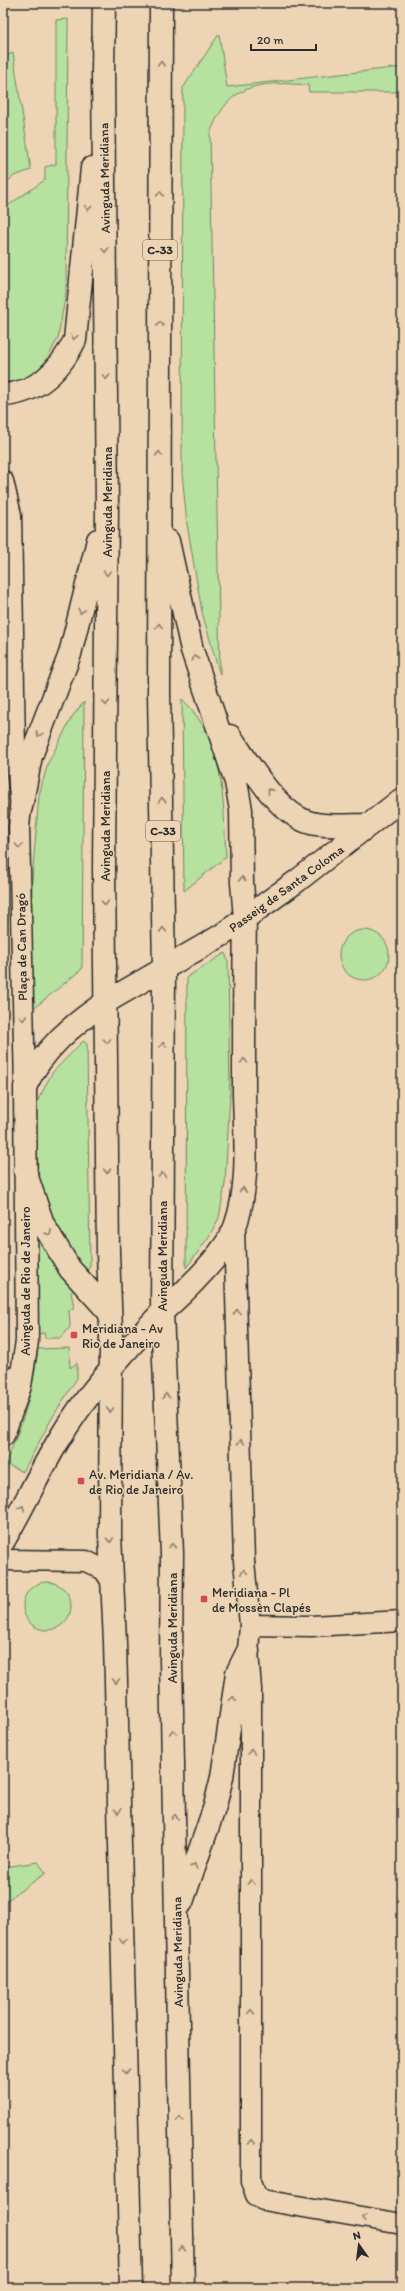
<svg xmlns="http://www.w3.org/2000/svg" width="405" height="2291" viewBox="0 0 405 2291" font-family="Itim,sans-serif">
	<rect width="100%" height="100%" fill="#ecd4b4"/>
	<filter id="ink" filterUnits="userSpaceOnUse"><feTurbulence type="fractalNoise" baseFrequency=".025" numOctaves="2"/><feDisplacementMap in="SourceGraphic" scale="8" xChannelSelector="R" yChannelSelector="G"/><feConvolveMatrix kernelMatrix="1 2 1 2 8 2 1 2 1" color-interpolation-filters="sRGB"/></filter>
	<g filter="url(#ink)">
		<path fill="#b6e19e" stroke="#708664" d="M68 19 66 292 58 338 47 359 37 372 24 380 3 384V209L45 180V167L56 164V20Z
			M219 34 227 87 402 67V92H309L308 85C260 81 228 83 210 134L220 675 202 612 187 524 182 473 183 88Z
			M13 53 31 170 14 176 3 185V57Z
			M182 699C226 741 223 801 226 857L184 891Z
			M84 702 82 969 34 1008 31 1001 32 880 39 795 48 763 72 717Z
			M339 955a25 25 0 1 1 50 0a25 25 0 1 1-50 0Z
			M225 953 228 961 230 1095 225 1184 219 1218 208 1238 186 1268 187 977Z
			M83 1041 87 1044 90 1265 87 1273 81 1271 41 1202 34 1162 33 1130 37 1102 52 1073Z
			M38 1230 75 1290 71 1292 74 1308 69 1310 70 1327 61 1338H45L44 1333 38 1334 35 1232Z
			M69 1348 70 1368 77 1363V1378L52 1418 23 1472 10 1466H4C23 1424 32 1395 38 1349Z
			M23 1606a24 24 0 1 1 48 0a24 24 0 1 1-48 0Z
			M38 1862 46 1873 3 1903V1865L5 1867Z"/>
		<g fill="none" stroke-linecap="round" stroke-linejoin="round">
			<defs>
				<path id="minor" d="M3 481 11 515 15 750 21 807 19 827 25 1087
					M234 1228 244 1561 250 1625 248 1651 251 1689V2181L256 2195 263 2200 402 2224
					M3 1376 13 1379 20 1386
					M3 1560 86 1561 104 1570 112 1582
					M250 1625 311 1626 402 1621"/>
				<path id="tertiary" d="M106 1002 222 935 297 881 402 799
					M162 1312C184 1293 225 1253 235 1227 250 1186 245 1137 244 1094 244 1035 244 976 245 918"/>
				<path id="secondary" d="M3 1435 20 1386 27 1341 25 1087C42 1050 73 1024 106 1002"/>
				<path id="primary" d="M104 3 103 71 107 506 104 869 108 1253 111 1330 110 1535 115 1642 131 2288
					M161 3 159 693 164 969 162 1312 172 1554 171 1660 183 2288
					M3 395C38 393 60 370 75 340L92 168
					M168 541 192 650 236 782 241 810 242 883 245 918
					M230 736C250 764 279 819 316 824 333 827 352 825 369 825
					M21 807 31 756 70 654 98 540
					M25 1171 43 1224 70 1269 110 1313
					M3 1542C22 1510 38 1475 57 1443 85 1395 124 1352 162 1312
					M182 1902 215 1806 222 1777 237 1673 248 1651"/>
			</defs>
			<use href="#minor" stroke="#2b2b2b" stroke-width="23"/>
			<use href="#tertiary" stroke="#2b2b2b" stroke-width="25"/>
			<use href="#secondary" stroke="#2b2b2b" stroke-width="25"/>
			<use href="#primary" stroke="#2b2b2b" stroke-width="25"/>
			<use href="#minor" stroke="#ecd4b4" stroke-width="20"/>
			<use href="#tertiary" stroke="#ecd4b4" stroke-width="22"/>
			<use href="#secondary" stroke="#ecd4b4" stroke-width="22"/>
			<use href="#primary" stroke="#ecd4b4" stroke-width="22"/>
		</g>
		<defs><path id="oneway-chevron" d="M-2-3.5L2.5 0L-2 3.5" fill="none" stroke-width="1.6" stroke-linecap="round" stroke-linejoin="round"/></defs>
		<g stroke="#8c8070">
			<use href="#oneway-chevron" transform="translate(161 64) rotate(-90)"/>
			<use href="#oneway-chevron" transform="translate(160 194) rotate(-90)"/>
			<use href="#oneway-chevron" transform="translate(88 208) rotate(96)"/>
			<use href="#oneway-chevron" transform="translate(105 250) rotate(89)"/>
			<use href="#oneway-chevron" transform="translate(160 324) rotate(-90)"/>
			<use href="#oneway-chevron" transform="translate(74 337) rotate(101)"/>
			<use href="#oneway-chevron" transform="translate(106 377) rotate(90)"/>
			<use href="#oneway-chevron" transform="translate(159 454) rotate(-90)"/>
			<use href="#oneway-chevron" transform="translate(107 573) rotate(90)"/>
			<use href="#oneway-chevron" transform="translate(81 611) rotate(104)"/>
			<use href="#oneway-chevron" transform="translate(159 626) rotate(-90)"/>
			<use href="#oneway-chevron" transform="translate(195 658) rotate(-108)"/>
			<use href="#oneway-chevron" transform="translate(106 703) rotate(91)"/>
			<use href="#oneway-chevron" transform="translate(39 734) rotate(111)"/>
			<use href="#oneway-chevron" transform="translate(270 791) rotate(-128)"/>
			<use href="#oneway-chevron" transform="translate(162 800) rotate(-92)"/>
			<use href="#oneway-chevron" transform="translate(19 846) rotate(89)"/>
			<use href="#oneway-chevron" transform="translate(242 879) rotate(-93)"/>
			<use href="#oneway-chevron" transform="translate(105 903) rotate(89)"/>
			<use href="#oneway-chevron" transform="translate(163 930) rotate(-91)"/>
			<use href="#oneway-chevron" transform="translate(23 1018) rotate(89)"/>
			<use href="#oneway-chevron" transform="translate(107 1041) rotate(90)"/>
			<use href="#oneway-chevron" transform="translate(163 1045) rotate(-89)"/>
			<use href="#oneway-chevron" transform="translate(244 1061) rotate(-90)"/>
			<use href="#oneway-chevron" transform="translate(107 1171) rotate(90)"/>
			<use href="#oneway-chevron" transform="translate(162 1175) rotate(-90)"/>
			<use href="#oneway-chevron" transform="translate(243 1190) rotate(-85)"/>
			<use href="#oneway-chevron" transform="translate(49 1233) rotate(60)"/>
			<use href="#oneway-chevron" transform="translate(237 1312) rotate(-91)"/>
			<use href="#oneway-chevron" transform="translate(166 1396) rotate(-93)"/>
			<use href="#oneway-chevron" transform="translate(110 1410) rotate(90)"/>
			<use href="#oneway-chevron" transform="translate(241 1442) rotate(-91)"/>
			<use href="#oneway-chevron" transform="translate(22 1508) rotate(-61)"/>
			<use href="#oneway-chevron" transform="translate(110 1540) rotate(88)"/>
			<use href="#oneway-chevron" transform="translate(172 1546) rotate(-92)"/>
			<use href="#oneway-chevron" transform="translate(244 1572) rotate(-94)"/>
			<use href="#oneway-chevron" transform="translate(116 1681) rotate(89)"/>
			<use href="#oneway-chevron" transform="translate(233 1699) rotate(-82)"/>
			<use href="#oneway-chevron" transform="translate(173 1732) rotate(-91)"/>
			<use href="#oneway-chevron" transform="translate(251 1752) rotate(-90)"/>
			<use href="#oneway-chevron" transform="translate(118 1811) rotate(88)"/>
			<use href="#oneway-chevron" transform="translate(175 1817) rotate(-91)"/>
			<use href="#oneway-chevron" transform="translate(194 1866) rotate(-71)"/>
			<use href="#oneway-chevron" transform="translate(251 1882) rotate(-90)"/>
			<use href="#oneway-chevron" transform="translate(123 1941) rotate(89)"/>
			<use href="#oneway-chevron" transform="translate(251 2012) rotate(-90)"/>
			<use href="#oneway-chevron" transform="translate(126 2071) rotate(89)"/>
			<use href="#oneway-chevron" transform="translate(180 2119) rotate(-91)"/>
			<use href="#oneway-chevron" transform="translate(251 2142) rotate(-90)"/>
			<use href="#oneway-chevron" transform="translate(364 2218) rotate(-170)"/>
			<use href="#oneway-chevron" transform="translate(182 2249) rotate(-91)"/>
		</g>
	</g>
	<g fill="#d1495b" stroke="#ecd4b4" stroke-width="1.5">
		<rect x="70" y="1331" width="8" height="8" rx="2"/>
		<rect x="77" y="1477" width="8" height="8" rx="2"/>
		<rect x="200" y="1595" width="8" height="8" rx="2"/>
	</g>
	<g text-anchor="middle" stroke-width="3" stroke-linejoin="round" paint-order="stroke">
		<g fill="#ecd4b4" stroke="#655e54" stroke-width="1">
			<rect x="143" y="240" width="34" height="20" rx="3"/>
			<rect x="146" y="821" width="34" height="20" rx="3"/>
		</g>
		<g font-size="12" font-weight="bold" fill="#2b2b2b">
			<text x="160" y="254">C-33</text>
			<text x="163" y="835">C-33</text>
		</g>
		<g font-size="13" fill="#2b2b2b" stroke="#ecd4b4">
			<text transform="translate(104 178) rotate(-91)" y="5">Avinguda Meridiana</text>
			<text transform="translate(107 502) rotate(-90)" y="5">Avinguda Meridiana</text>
			<text transform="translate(105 826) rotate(-90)" y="5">Avinguda Meridiana</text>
			<text transform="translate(286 888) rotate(-36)" y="5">Passeig de Santa Coloma</text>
			<text transform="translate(21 947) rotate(-91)" y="5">Plaça de Can Dragó</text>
			<text transform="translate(162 1256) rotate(-90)" y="5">Avinguda Meridiana</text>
			<text transform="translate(25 1281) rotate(-90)" y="5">Avinguda de Rio de Janeiro</text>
			<text transform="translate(172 1628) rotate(-90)" y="5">Avinguda Meridiana</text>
			<text transform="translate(177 1952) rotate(-91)" y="5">Avinguda Meridiana</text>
		</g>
		<g font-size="13" fill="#2b2b2b" stroke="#ecd4b4" text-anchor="start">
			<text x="82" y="1333">Meridiana - Av<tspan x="82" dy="15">Rio de Janeiro</tspan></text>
			<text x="89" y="1479">Av. Meridiana / Av.<tspan x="89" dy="15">de Rio de Janeiro</tspan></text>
			<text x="212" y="1597">Meridiana - Pl<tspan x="212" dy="15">de Mossèn Clapés</tspan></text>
		</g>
	</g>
	<rect width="405" height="2291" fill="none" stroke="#ecd4b4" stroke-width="16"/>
	<rect x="8" y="8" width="389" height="2275" fill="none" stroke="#2b2b2b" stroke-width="1.5" filter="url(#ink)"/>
	<g transform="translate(359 2245) rotate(346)" stroke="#ecd4b4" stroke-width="3" paint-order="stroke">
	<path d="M0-3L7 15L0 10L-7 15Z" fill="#2b2b2b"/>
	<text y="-6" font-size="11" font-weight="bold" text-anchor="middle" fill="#2b2b2b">N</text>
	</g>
	<path d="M251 44v6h65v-6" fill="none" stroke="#2b2b2b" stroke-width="2"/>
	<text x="257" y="44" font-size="12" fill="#2b2b2b" stroke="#ecd4b4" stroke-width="3" paint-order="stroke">20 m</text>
</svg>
